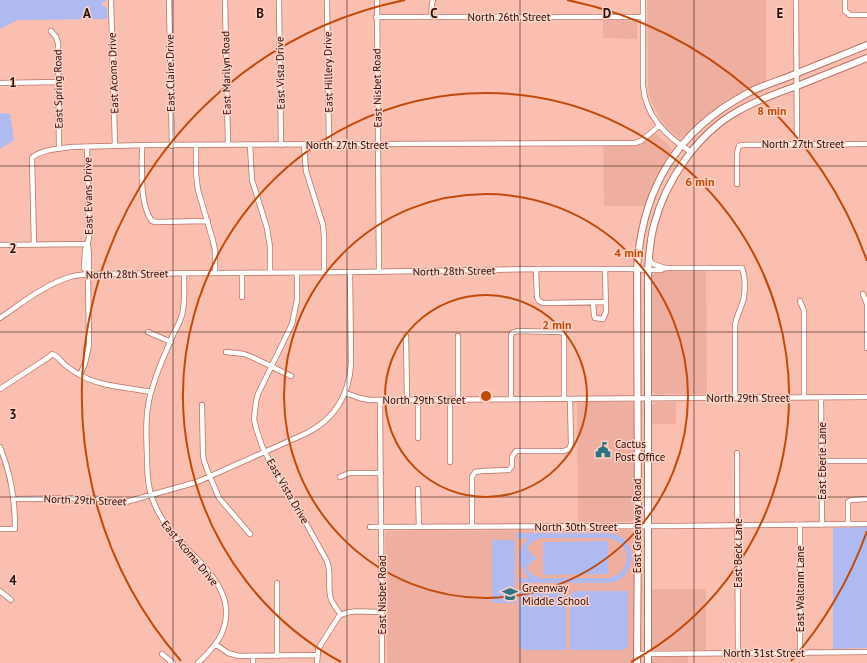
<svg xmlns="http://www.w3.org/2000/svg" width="867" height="663" viewBox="0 0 867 663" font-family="'PT Sans',sans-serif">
	<rect width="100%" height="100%" fill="#fabfb1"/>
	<path fill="#efafa0" d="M647 0H766V81L760 83 727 100 713 111 686 136 680 137H678L668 129 659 117 652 103 649 94 648 84Z
		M603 20 636 21 637 24V39L603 38Z
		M656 134 670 146 672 150 671 153 657 176 644 206H604L603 146 637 145 642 144 653 135Z
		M706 270 707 394H655L654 393 651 389V276L652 274 657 271Z
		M577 402H631L634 404V519L631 522H578Z
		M656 402H676V424H652V405Z
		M629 530 633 532 634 534V663H387L385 535V533L388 531Z
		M652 589H706V650H656L652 649 651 647Z
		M688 656V663H652V660L656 657Z"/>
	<path fill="#afbbf0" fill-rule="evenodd" d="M0 0H106V1L102 3V5L107 8V19L18 20 0 29Z
		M0 113 10 114 14 140 0 149Z
		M867 527V648L833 649V528Z
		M516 533H609C615 534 621 536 626 541 636 553 632 572 619 580 616 582 612 582 607 583H519V578H529C517 564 514 552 529 539L516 538ZM542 538H608C633 542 633 572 609 578H541C534 576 531 574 526 568L534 560H536L537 557H534L527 548C531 542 535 540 542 538Z
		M492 540H515V603H492Z
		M608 541V574L543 575V542Z
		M519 590 562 591 566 595V650H523L519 646Z
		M575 591H628V646L624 650H570V595Z"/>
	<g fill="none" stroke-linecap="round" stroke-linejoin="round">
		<defs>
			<path id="minor" d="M111 0 115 146
				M169 0 172 146
				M225 0 228 145
				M279 0 281 145
				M327 0 329 145
				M377 0 379 272
				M643 0V85C645 116 666 136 691 152
				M796 0 797 144
				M845 0V11L850 15H867
				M376 17H643
				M431 17 432 4 433 0
				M51 31 56 37 58 43 59 149
				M0 83 58 82
				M196 145V174L198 190 213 241 215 250V273
				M250 145 252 180 267 228 270 247V273
				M304 145 306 171 323 225 324 237V272
				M142 146C142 166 139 205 152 221L156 222 208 221
				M87 147 89 238 85 251 84 268 88 274
				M737 184V153L739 146 742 145 867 144
				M0 245 88 244
				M34 245 32 158C39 150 59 149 71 147L148 145 635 143 641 141 659 126
				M649 259 653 264 665 268H742C745 276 745 289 744 297 742 307 736 316 735 326V398
				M536 269 537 297 539 301 543 303 606 302
				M242 273V297
				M297 273V300L292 324 258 394 256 402 254 419 256 428 262 446 279 480 302 516 327 561C332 574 327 588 331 599 333 605 338 610 341 615
				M184 274C184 285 185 298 183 310 182 319 177 327 173 335 166 352 158 368 153 386 145 408 146 431 147 455 147 467 147 479 150 491 154 508 163 522 175 536 199 563 241 592 221 635 216 646 207 654 198 663
				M863 294 867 304V348
				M800 301 804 311V397
				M593 303 594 315 595 318 603 319 606 312 605 269
				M0 318C22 303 44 285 70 277 76 275 82 275 88 274L358 272 536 269H629L654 270H661L665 268
				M148 332 171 342
				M406 336 407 400
				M458 336V399
				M226 352 244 354 252 357 291 376
				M80 375 85 363 89 345 88 274C90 264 89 254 88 244
				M0 389 49 357 52 354C58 356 60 360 64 364 69 368 74 372 80 375 101 387 127 387 151 392
				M346 393 359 398 370 400 867 397
				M821 397 822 525
				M450 399V462
				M511 399V336L512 333 517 331 560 332 564 333V399
				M380 400 382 663
				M202 405 203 455 204 461 208 472 219 498 250 534
				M418 438V400
				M0 447C11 475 15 499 15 529H0
				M737 453 738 653
				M822 461H867
				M340 477 349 473H381
				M418 489 419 527
				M14 499 89 498 101 499 117 502H126L197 482 307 433C336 418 349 395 351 364L350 272
				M848 524V502L851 500 867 499
				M370 527 676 526 867 524
				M472 527V477L475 472 482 471 509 470 512 466V457L516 451H564L569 449 571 444 570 399
				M277 583V656
				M0 591 11 600
				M215 644 228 653 239 656 317 655
				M800 653V525
				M162 654 173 663
				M637 654 867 652
				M253 656V663
				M317 663 318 650 320 646 339 616C351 609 369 612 382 612"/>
			<path id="major" d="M637 663 638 526 637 269C642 189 676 131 748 93 761 86 775 82 788 77 814 66 841 56 867 45
				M648 663V270C649 255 650 240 654 225 666 180 697 134 738 111 757 100 777 93 797 86 820 77 844 67 867 58"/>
		</defs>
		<use href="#minor" stroke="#b67363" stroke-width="6"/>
		<use href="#major" stroke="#b67363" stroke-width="8"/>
		<use href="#minor" stroke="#fff" stroke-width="4.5"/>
		<use href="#major" stroke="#fff" stroke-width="6"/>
	</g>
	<path fill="none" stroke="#250c07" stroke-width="1" stroke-opacity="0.55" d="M173 0V663M347 0V663M520 0V663M694 0V663M0 166H867M0 332H867M0 497H867"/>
	<g fill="none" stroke="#c14a0b" stroke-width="2">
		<circle cx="486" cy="396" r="101"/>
		<circle cx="486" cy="396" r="202"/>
		<path d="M341 662A303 303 0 1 1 631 662"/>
		<path d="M867 531A404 404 0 0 1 791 661M181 661A404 404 0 0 1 405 0M567 0A404 404 0 0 1 867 261"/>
	</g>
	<defs>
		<symbol id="civic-bare" viewBox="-9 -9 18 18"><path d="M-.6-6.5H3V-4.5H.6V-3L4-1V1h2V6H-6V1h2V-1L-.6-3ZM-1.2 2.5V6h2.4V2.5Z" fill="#2e7381" stroke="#fed1c5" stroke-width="2.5" paint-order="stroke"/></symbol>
		<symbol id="school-bare" viewBox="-9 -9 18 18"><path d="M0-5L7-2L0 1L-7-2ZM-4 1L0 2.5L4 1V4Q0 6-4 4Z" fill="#2e7381" stroke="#fed1c5" stroke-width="2.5" paint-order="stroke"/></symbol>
	</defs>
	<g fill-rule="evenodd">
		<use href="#civic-bare" x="592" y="439" width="22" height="22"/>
		<use href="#school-bare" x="499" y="583" width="22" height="22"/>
	</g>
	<g text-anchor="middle" stroke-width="3" stroke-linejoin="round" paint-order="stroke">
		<g font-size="11" fill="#250c07" stroke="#fed1c5">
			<text x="509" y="21">North 26th Street</text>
			<text transform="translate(328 72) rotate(-91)" y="4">East Hillery Drive</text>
			<text transform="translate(113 73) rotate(-92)" y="4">East Acoma Drive</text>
			<text transform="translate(170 73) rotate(-91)" y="4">East Claire Drive</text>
			<text transform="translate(226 73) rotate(-91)" y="4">East Marilyn Road</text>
			<text transform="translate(280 73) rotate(-91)" y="4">East Vista Drive</text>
			<text transform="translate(377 88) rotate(-91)" y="4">East Nisbet Road</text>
			<text transform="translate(58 89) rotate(-91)" y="4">East Spring Road</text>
			<text x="803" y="148">North 27th Street</text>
			<text x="347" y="149">North 27th Street</text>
			<text transform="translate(88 196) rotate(-91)" y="4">East Evans Drive</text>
			<text transform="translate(454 271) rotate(-1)" y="4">North 28th Street</text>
			<text transform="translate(127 274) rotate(-1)" y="4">North 28th Street</text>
			<text x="748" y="402">North 29th Street</text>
			<text x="424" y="404">North 29th Street</text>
			<text transform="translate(822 461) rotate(-90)" y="4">East Eberle Lane</text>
			<text transform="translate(288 491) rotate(60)" y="4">East Vista Drive</text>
			<text transform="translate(85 500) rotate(2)" y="4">North 29th Street</text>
			<text transform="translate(637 526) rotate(-90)" y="4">East Greenway Road</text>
			<text x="576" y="531">North 30th Street</text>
			<text transform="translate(190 553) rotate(50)" y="4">East Acoma Drive</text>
			<text transform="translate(738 553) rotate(-90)" y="4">East Beck Lane</text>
			<text transform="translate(800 589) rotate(-90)" y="4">East Waltann Lane</text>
			<text transform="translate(382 595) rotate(-90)" y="4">East Nisbet Road</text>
			<text x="764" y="657">North 31st Street</text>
		</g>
		<g font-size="11" fill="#250c07" stroke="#fed1c5" text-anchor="start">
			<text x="615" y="448">Cactus<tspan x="615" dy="13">Post Office</tspan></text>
			<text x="522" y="592">Greenway<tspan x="522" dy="13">Middle School</tspan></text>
		</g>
	</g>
	<g font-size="13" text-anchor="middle" font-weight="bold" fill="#250c07" stroke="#fed1c5" stroke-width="3" stroke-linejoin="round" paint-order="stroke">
		<text x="87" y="18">A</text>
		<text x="260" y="18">B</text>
		<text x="434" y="18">C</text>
		<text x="607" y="18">D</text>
		<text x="780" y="18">E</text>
		<text x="13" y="87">1</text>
		<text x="13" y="253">2</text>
		<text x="13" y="419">3</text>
		<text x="13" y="585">4</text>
	</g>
	<circle cx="486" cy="396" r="6" fill="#c14a0b" stroke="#fed1c5" stroke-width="2"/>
	<g font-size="12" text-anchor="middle" font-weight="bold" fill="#c14a0b" stroke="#fed1c5" stroke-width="3" stroke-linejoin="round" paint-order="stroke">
		<text x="772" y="115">8 min</text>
		<text x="700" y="186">6 min</text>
		<text x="629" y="257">4 min</text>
		<text x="557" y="329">2 min</text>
	</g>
</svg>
